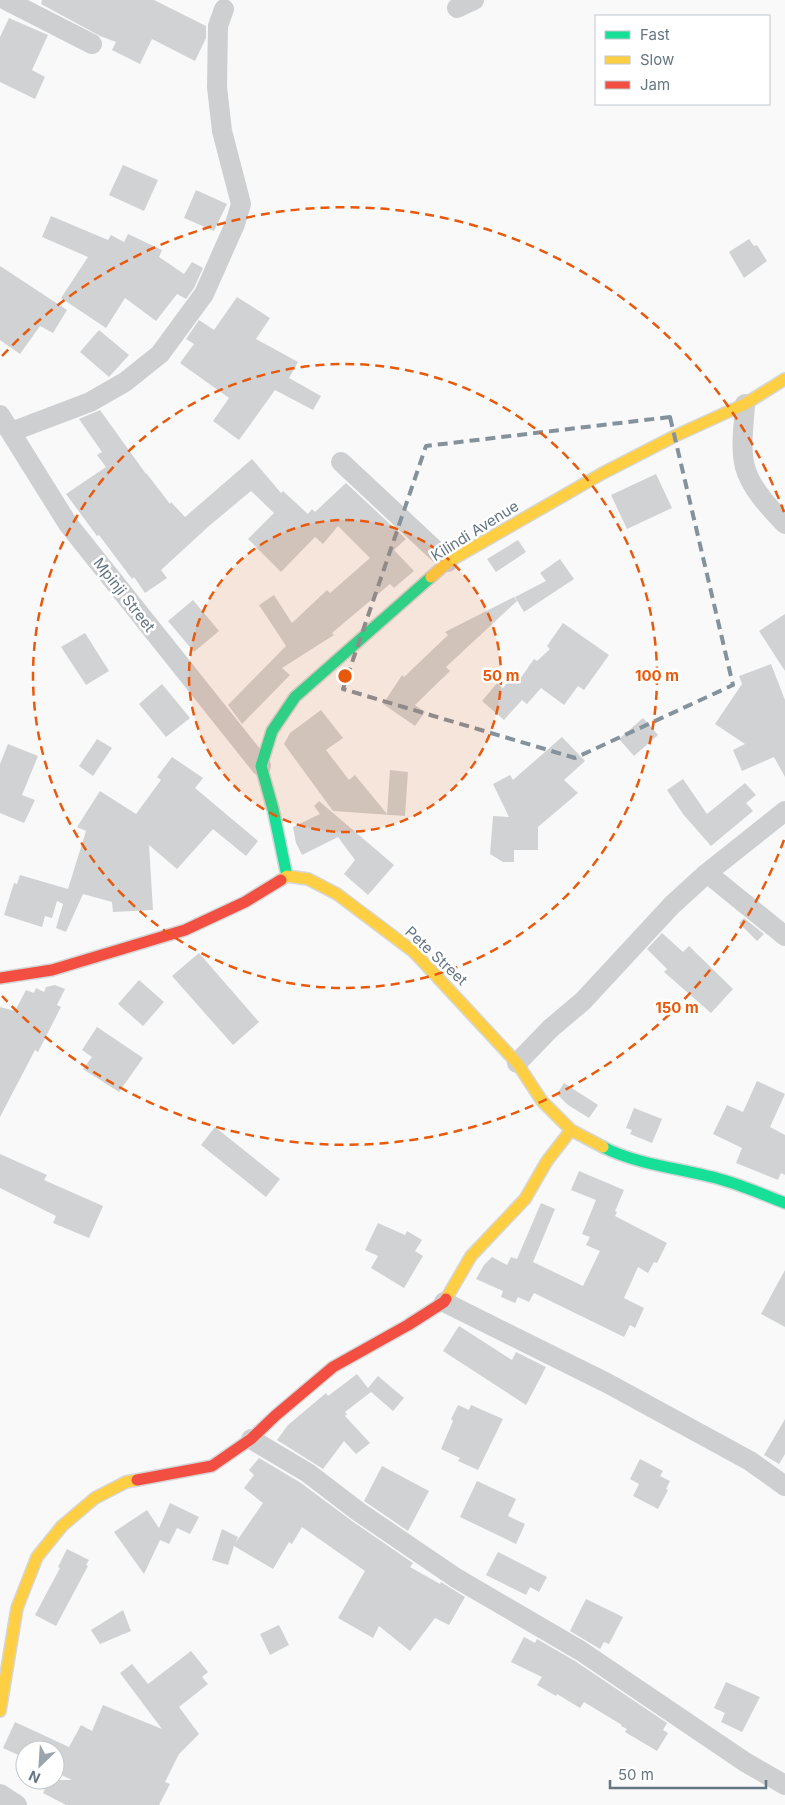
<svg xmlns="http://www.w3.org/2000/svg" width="785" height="1805" viewBox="0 0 785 1805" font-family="Inter,sans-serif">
	<rect width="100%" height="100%" fill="#f9f9f9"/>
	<path fill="#d0d2d3" d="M42 0H154L206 26V38L195 61 152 39 140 64 112 50 116 42 100 36 41 4Z
		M9 18 48 35 32 70 45 77 35 99 0 82V37Z
		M123 165 158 180 144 211 109 195Z
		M196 190 227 204 214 231 184 218Z
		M51 216 108 240 111 235 124 242 128 234 162 250 159 257 184 274 192 262 203 268 194 288 186 299 177 294 156 321 125 298 106 328 61 298 88 257 42 237Z
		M749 239 754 246 757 245 767 261 744 278 729 252Z
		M0 266 67 310 53 333 40 326 20 354 0 340Z
		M237 297 270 318 256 339 298 362 289 378 321 396 313 410 275 390 239 440 213 421 229 398 180 363 194 344 186 339 199 320 214 330Z
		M99 330 129 355 109 377 80 352Z
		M100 410 146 474H147L170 504 171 502 185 517 252 459 281 493 283 491 308 514 312 509 315 512 346 483 406 539 394 550 414 571 394 588 390 584 332 633 334 635 282 668 290 675 242 724 228 705 286 646 259 605 274 595 292 623 327 590 330 593 370 558 338 526 323 544 315 537 281 572 248 539 274 513 251 491 209 526 161 570 167 578 145 593 134 577 132 579 99 535 97 536 66 494 106 467 97 455 102 452 79 419Z
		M656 474 672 508 627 529 611 495Z
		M518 540 526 552 496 572 487 559Z
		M560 559 574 579 524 612 515 597 546 581 540 573Z
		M514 597 517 601 446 667 450 671 415 705 425 712 415 726 383 704 402 675 404 677 448 635 445 632Z
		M193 600 219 631 194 652 168 621Z
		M785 614V671L759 631Z
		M563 623 609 655 584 690 578 686 564 705 541 688 527 704 522 700 504 720 482 701 497 683 503 688 514 674 520 679 534 659 537 661 550 649 547 646Z
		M85 633 109 671 86 685 61 647Z
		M771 664 785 700V777L774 757 742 771 733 750 745 744 715 724 742 684 739 676Z
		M162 684 190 718 166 737 139 704Z
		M321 710 343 738 326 750 349 780 355 775 387 814 390 770 408 772 405 816 333 811 284 744 290 733Z
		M643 718 658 735 634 756 619 739Z
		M562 737 585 761 564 780 578 793 538 827V850H514V862H503L490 854 493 816 509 817 493 784 510 775 513 780Z
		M97 739 112 748 93 776 79 766Z
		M8 744 38 756 22 795 35 800 24 823 0 813V764Z
		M172 757 203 778 195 788 258 841 246 856 213 829 177 869 149 845 153 910 113 912 112 902 83 894 66 932 56 928 63 904 57 901 52 918 45 916 42 927 4 915 14 883 17 884 20 875 68 889 86 831 77 827 100 791 136 814 161 780 157 777Z
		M683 779 707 814 745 783 756 795 746 803 753 811 711 846 683 814 667 790Z
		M319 801 394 865 368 895 344 874 355 860 338 837 302 855 296 843 293 827 320 814 314 806Z
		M744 918 764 934 757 941 739 923Z
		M662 933 683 952 689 946 733 989 711 1013 664 972 667 969 647 949Z
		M199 953 259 1022 233 1045 172 976Z
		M139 980 164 1002 143 1026 118 1004Z
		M55 985 65 989 57 1005 61 1007 38 1052 35 1050 0 1117V1007L15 1011 26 990 34 993 36 988 44 992 46 987Z
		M97 1027 143 1058 119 1092 83 1069 92 1057 82 1050Z
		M757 1081 785 1094 770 1127 785 1135V1175L781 1173 778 1180 736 1163 742 1148 713 1134 727 1105 743 1112Z
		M564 1083 598 1105 589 1118 568 1105 557 1094Z
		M634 1108 662 1119 652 1143 630 1134 632 1130 626 1128Z
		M215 1127 280 1179 266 1197 201 1145Z
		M0 1154 47 1175 44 1180 103 1206 89 1238 53 1223 56 1216 0 1188Z
		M579 1171 624 1190 615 1211 617 1212 615 1216 667 1243 657 1263 654 1262 648 1273 638 1267 624 1298 644 1308 635 1328 630 1325 624 1337 534 1293 529 1302 518 1297 515 1303 501 1297 503 1291 476 1279 484 1265 492 1257 507 1265 511 1257 517 1259 541 1203 555 1209 533 1262 583 1286 600 1251 586 1245 590 1237 582 1234 596 1200 571 1190Z
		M378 1223 405 1235 407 1231 422 1240 415 1251 423 1256 404 1288 371 1268 378 1256 365 1250Z
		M785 1270V1327L761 1314Z
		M459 1326 512 1360 516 1352 546 1367 526 1405 443 1351Z
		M357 1374 368 1388 378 1376 404 1398 393 1411 370 1391 371 1392 345 1412 347 1414 345 1416 370 1443 356 1454 344 1441 323 1469 277 1440 288 1425 326 1393 328 1396Z
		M458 1405 469 1410 471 1405 503 1419 478 1470 458 1461 460 1458 441 1449 453 1421 451 1419Z
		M785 1419V1454L779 1464 764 1455Z
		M259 1458 301 1483 352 1521 413 1563 410 1567 440 1584 441 1582 465 1597 449 1625 435 1618 410 1651 379 1626 373 1638 338 1618 365 1571 302 1527 292 1544 289 1542 273 1569 234 1546 228 1565 212 1560 222 1529 238 1537 236 1542 263 1503 244 1488 254 1475 249 1470Z
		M640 1459 663 1471 660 1476 670 1481 666 1489 668 1490 658 1509 633 1496 639 1484 630 1479Z
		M382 1466 429 1491 408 1531 364 1501Z
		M477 1481 516 1499 508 1516 525 1524 516 1544 460 1517Z
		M170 1503 199 1517 190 1534 177 1528 169 1544 160 1540 144 1574 114 1532 147 1510 159 1528Z
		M67 1549 89 1560 86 1565 88 1566 56 1626 35 1615 60 1568 58 1567Z
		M498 1552 547 1577 539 1592 530 1587 526 1595 486 1575Z
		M586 1599 623 1617 609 1644 604 1642 600 1649 570 1631Z
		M123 1610 131 1631 100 1644 91 1630Z
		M279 1625 289 1645 270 1655 260 1634Z
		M524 1637 535 1643 537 1639 575 1661 667 1723 663 1730 668 1733 657 1751 625 1732 627 1729 621 1726 622 1725 584 1702 580 1708 557 1694 556 1696 537 1685 542 1677 511 1662Z
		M191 1651 208 1672 202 1677 208 1684 179 1707 199 1734 179 1754 165 1782 170 1784 159 1805H66L43 1793 50 1780H72L55 1772V1750H25V1758L3 1748 15 1722 69 1747 81 1725 92 1731 103 1705 162 1729 120 1673 132 1664 148 1684Z
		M726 1682 760 1697 742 1732 721 1722 725 1713 714 1708Z"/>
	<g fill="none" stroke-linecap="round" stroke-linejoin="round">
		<defs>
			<path id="fast" d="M287 876 273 809 261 766 272 731 295 697 431 577
				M603 1147C637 1165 686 1169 723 1180 744 1186 764 1195 785 1203"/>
			<path id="slow" d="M431 577 448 562 603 473 675 436 745 404 785 379
				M281 880 287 876 308 879 337 894 414 952 517 1063 542 1101 571 1130 603 1147
				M446 1299 471 1256 525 1199 547 1161 571 1130
				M0 1711 17 1608 37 1557 62 1526 95 1498 126 1482 137 1480"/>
			<path id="jam" d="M0 978 52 970 185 930 245 902 281 880
				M137 1480 212 1466 251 1439 275 1416 333 1367 408 1325 444 1302 446 1299"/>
		</defs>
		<use href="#fast" stroke="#d5d6d7" stroke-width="14"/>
		<use href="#slow" stroke="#d5d6d7" stroke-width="14"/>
		<use href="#jam" stroke="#d5d6d7" stroke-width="14"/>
		<path stroke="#cecfd0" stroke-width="20" d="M6 0 92 44
			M457 8 474 0
			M745 404C744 424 740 447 745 467 751 489 770 508 785 524
			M0 415 68 524 261 766
			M11 432 90 402 125 382 160 354 204 294 235 224 241 204 222 131 217 87 218 26 224 9
			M341 462 448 562
			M707 873 785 936
			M517 1063 551 1028 583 1001 672 905 707 873 785 811
			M444 1302 607 1383 750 1461 785 1486
			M251 1439 308 1473 359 1512 456 1578 581 1651 745 1762 785 1785
			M0 1794 17 1805"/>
		<use href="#fast" stroke="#16e098" stroke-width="11"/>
		<use href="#slow" stroke="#ffcf43" stroke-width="11"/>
		<use href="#jam" stroke="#f24e42" stroke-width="11"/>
	</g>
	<path fill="none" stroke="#84929c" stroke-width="4" stroke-dasharray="10 6" stroke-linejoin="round" d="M670 417 733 685 575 758 343 689 426 446Z"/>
	<circle cx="345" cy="676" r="156" fill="#e8590c" fill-opacity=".12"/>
	<g fill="none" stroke="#e8590c" stroke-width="2.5" stroke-dasharray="9 6">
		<circle cx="345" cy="676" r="156"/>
		<circle cx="345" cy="676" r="312"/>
		<path d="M784 840A469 469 0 0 1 2 996M2 356A469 469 0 0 1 784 512"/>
	</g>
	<g text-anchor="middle" stroke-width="5" stroke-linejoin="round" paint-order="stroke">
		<g font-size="15" fill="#657683" stroke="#fff">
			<text transform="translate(475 531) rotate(-32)" y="5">Kilindi Avenue</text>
			<text transform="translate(124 595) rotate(52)" y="5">Mpinji Street</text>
			<text transform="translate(436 956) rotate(43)" y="5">Pete Street</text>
		</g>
	</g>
	<circle cx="345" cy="676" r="8" fill="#e8590c" stroke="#fff" stroke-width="2.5"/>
	<g font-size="15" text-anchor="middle" font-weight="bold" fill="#e8590c" stroke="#fff" stroke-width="5" stroke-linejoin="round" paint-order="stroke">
		<text x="501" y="681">50 m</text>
		<text x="657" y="681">100 m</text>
		<text x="677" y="1013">150 m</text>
	</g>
	<rect x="595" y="15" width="175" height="90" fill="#ffffff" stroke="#c1c8cd"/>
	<rect x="605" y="31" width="25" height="8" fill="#16e098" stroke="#c1c8cd"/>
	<text x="640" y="40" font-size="15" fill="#657683">Fast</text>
	<rect x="605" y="56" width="25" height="8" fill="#ffcf43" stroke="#c1c8cd"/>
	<text x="640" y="65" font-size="15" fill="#657683">Slow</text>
	<rect x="605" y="81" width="25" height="8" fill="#f24e42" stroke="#c1c8cd"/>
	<text x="640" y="90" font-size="15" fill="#657683">Jam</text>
	<g transform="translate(40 1765) rotate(205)"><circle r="24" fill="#ffffff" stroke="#c1c8cd"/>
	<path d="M0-4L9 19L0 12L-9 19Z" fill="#99a4ac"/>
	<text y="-8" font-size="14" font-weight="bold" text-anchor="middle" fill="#657683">N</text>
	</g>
	<path d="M610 1780v8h156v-8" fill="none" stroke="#657683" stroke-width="2.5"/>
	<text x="618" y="1780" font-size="15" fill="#657683" stroke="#ffffff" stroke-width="4" paint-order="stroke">50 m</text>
</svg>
